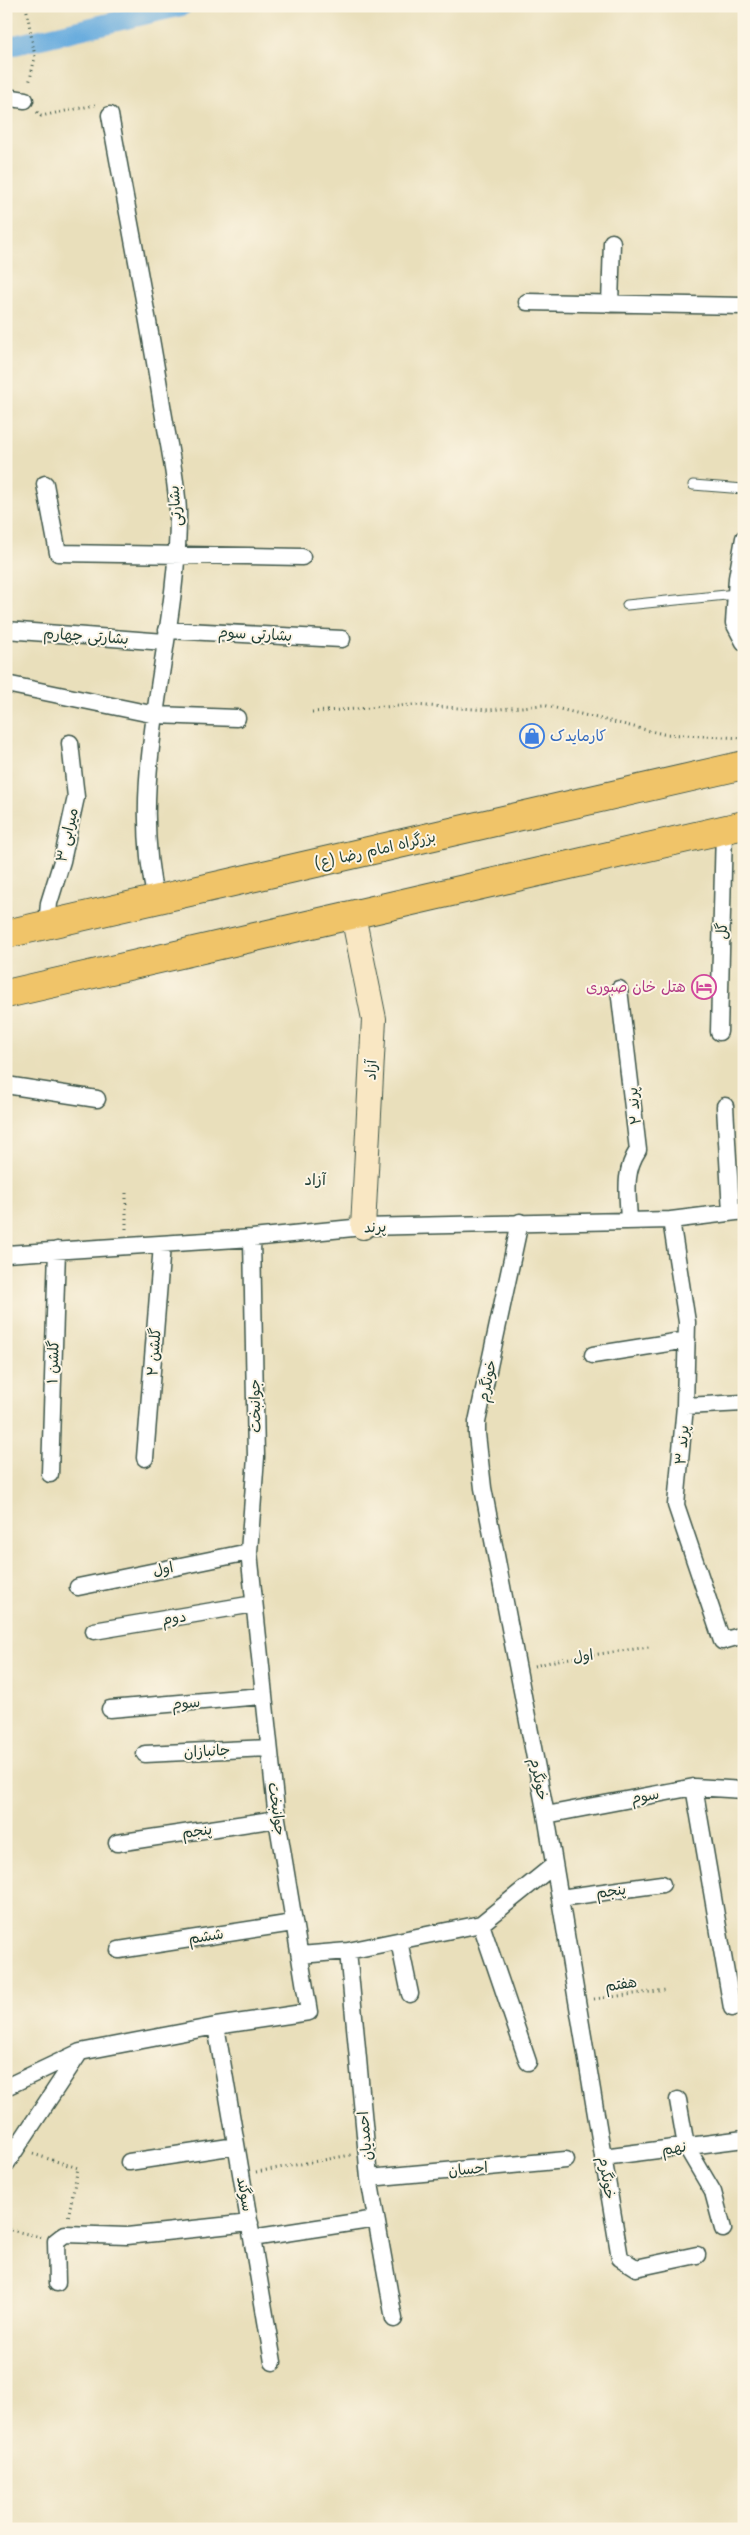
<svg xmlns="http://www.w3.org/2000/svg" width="750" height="2535" viewBox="0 0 750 2535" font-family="'Playpen Sans','Playpen Sans Arabic',sans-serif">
	<rect width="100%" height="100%" fill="#fcf5e5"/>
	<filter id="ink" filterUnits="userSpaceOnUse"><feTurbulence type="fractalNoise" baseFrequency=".02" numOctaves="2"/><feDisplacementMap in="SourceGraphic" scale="10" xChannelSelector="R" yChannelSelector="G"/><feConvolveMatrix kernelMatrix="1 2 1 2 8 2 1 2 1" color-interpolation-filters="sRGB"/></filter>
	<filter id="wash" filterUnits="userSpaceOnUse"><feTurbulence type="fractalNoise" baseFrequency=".0096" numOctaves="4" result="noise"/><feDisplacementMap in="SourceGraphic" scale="20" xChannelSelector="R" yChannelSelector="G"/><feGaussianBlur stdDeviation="1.12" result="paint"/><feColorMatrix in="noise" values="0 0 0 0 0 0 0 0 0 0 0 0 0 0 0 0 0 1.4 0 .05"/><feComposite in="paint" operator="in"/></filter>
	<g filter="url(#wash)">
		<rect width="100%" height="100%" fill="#e9dfbb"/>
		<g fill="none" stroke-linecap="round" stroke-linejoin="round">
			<path stroke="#68acde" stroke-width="20" d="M6 47 182 6"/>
		</g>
	</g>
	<g filter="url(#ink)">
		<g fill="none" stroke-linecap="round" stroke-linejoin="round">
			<defs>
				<path id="lane" d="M693 485 744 489
					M627 605 736 594"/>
				<path id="street" d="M6 97 25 100
					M110 115C127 211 147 308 162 405 167 437 177 480 178 512 179 641 126 771 156 900
					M527 302 744 306
					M610 304 612 242
					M45 484 58 553 302 557
					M744 538 737 578 734 623 744 642
					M6 630 165 642
					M167 630 342 639
					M6 684 156 715 237 718
					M47 925 49 903 62 861 76 797 70 743
					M619 989 638 1150C623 1173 628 1194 629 1221
					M719 1032 724 829
					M6 1085 97 1099
					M725 1106 731 1212
					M671 1220 687 1322 685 1406 676 1505 722 1641 744 1635
					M520 1222 477 1422V1434L483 1488 546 1815 620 2258 636 2268 697 2255
					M6 1254 252 1238 363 1227 671 1220 744 1211
					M593 1355 687 1340
					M685 1406 744 1403
					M145 1458 162 1245
					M50 1474 57 1250
					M78 1587 249 1552
					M94 1631 254 1604
					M110 1709 263 1696
					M145 1754 269 1748
					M694 1787 732 2008 744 2004
					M546 1815 694 1787 744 1790
					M117 1843 277 1819
					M560 1898 662 1884
					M481 1924 528 2062
					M399 1941 410 1994
					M119 1950 293 1923
					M348 1951 369 2178 394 2319
					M300 1955 348 1951 481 1924 554 1865
					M216 2026 273 2362
					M6 2087 80 2052 216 2026 309 2012 277 1819 249 1552 256 1457 252 1238
					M678 2100 686 2146 713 2192 723 2229
					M603 2157 744 2139
					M129 2162 236 2146
					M6 2164 80 2052
					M369 2178 566 2160
					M252 2238 376 2219
					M57 2283 56 2241 65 2234 127 2236 250 2223"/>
				<path id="secondary" d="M353 915 374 1019 363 1227"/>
				<path id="highway" d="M6 934 744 765
					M6 994 744 825"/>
			</defs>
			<use href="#lane" stroke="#3d5548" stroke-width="11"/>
			<use href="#street" stroke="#3d5548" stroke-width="19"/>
			<use href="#secondary" stroke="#3d5548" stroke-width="26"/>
			<use href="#highway" stroke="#3d5548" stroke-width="30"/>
			<path stroke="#3d5548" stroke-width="3" stroke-dasharray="1 4" stroke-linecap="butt" d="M26 6 35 57 29 84
				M37 112 41 116 95 105
				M312 712 413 705 489 710 543 705 663 734 744 738
				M126 1193V1229
				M534 1666 563 1659 649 1647
				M594 1999 666 1990
				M33 2154 78 2168 68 2218
				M256 2172 351 2155
				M6 2229 41 2237"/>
			<use href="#lane" stroke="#fff" stroke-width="9"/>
			<use href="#street" stroke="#fff" stroke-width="16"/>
			<use href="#secondary" stroke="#f9e7c3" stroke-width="24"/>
			<use href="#highway" stroke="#f0c469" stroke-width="28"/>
		</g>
	</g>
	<defs>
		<symbol id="shop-ring" viewBox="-11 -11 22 22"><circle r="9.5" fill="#fcf5e5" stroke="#3f7fe0" stroke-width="1.5"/><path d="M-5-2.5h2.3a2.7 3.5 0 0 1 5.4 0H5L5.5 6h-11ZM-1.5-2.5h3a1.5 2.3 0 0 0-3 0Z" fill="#3f7fe0"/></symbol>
		<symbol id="hotel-ring" viewBox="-11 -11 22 22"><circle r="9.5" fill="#fcf5e5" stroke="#d1479c" stroke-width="1.5"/><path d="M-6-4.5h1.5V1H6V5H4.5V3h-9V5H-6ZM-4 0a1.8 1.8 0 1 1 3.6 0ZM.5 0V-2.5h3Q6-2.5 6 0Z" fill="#d1479c"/></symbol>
	</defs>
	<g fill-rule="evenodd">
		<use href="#shop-ring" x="518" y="722" width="28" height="28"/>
		<use href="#hotel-ring" x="690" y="973" width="28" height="28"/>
	</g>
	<g text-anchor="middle" stroke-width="4" stroke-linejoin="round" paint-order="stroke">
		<g font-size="15" fill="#1f3d34" stroke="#fcf5e5">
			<text transform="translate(175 506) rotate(-94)" y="5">بشارتی</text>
			<text transform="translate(255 634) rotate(3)" y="5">بشارتی سوم</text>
			<text transform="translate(86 636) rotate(4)" y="5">بشارتی چهارم</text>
			<text transform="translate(67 835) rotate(-77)" y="5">میرابی ۳</text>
			<text transform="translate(375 850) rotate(-13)" y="5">بزرگراه امام رضا (ع)</text>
			<text transform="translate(722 931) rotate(-89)" y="5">گل</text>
			<text transform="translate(371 1070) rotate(-87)" y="5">آزاد</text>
			<text transform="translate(634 1106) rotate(-96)" y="5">پرند ۲</text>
			<text transform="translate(375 1227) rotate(-3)" y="5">پرند</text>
			<text transform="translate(154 1352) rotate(-86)" y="5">گلشن ۲</text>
			<text transform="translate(53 1362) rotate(-88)" y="5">گلشن ۱</text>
			<text transform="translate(487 1381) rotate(-78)" y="5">خونگرم</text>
			<text transform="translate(255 1406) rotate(-91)" y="5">جوانبخت</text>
			<text transform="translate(682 1445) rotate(-85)" y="5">پرند ۳</text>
			<text transform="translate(163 1569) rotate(-12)" y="5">اول</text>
			<text transform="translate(174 1618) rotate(-9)" y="5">دوم</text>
			<text transform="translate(583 1656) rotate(-8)" y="5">اول</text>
			<text transform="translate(186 1703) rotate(-5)" y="5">سوم</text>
			<text transform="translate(207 1751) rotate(-3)" y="5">جانبازان</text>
			<text transform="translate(539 1779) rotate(79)" y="5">خونگرم</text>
			<text transform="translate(645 1796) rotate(-11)" y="5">سوم</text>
			<text transform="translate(277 1809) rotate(82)" y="5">جوانبخت</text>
			<text transform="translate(197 1831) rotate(-8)" y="5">پنجم</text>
			<text transform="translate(611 1891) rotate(-8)" y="5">پنجم</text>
			<text transform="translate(206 1936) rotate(-9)" y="5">ششم</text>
			<text transform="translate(621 1984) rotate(-8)" y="5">هفتم</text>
			<text transform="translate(365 2136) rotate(-95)" y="5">احمدیان</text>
			<text transform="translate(674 2148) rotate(-8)" y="5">نهم</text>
			<text transform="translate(468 2169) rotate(-5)" y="5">احسان</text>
			<text transform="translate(607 2178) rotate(81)" y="5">خونگرم</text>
			<text transform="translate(245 2194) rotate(80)" y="5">سوگند</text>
		</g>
		<g font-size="15" fill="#366cbe" stroke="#fcf5e5" text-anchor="start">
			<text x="550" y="741">کارمایدک</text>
		</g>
		<g font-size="15" fill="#b23c85" stroke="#fcf5e5" text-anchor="end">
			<text x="686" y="992">هتل خان صبوری</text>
		</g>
		<g font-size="16" fill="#1f3d34" stroke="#fcf5e5">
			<text x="315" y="1185">آزاد</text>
		</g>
	</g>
	<rect width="750" height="2535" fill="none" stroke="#fcf5e5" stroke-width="25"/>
</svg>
